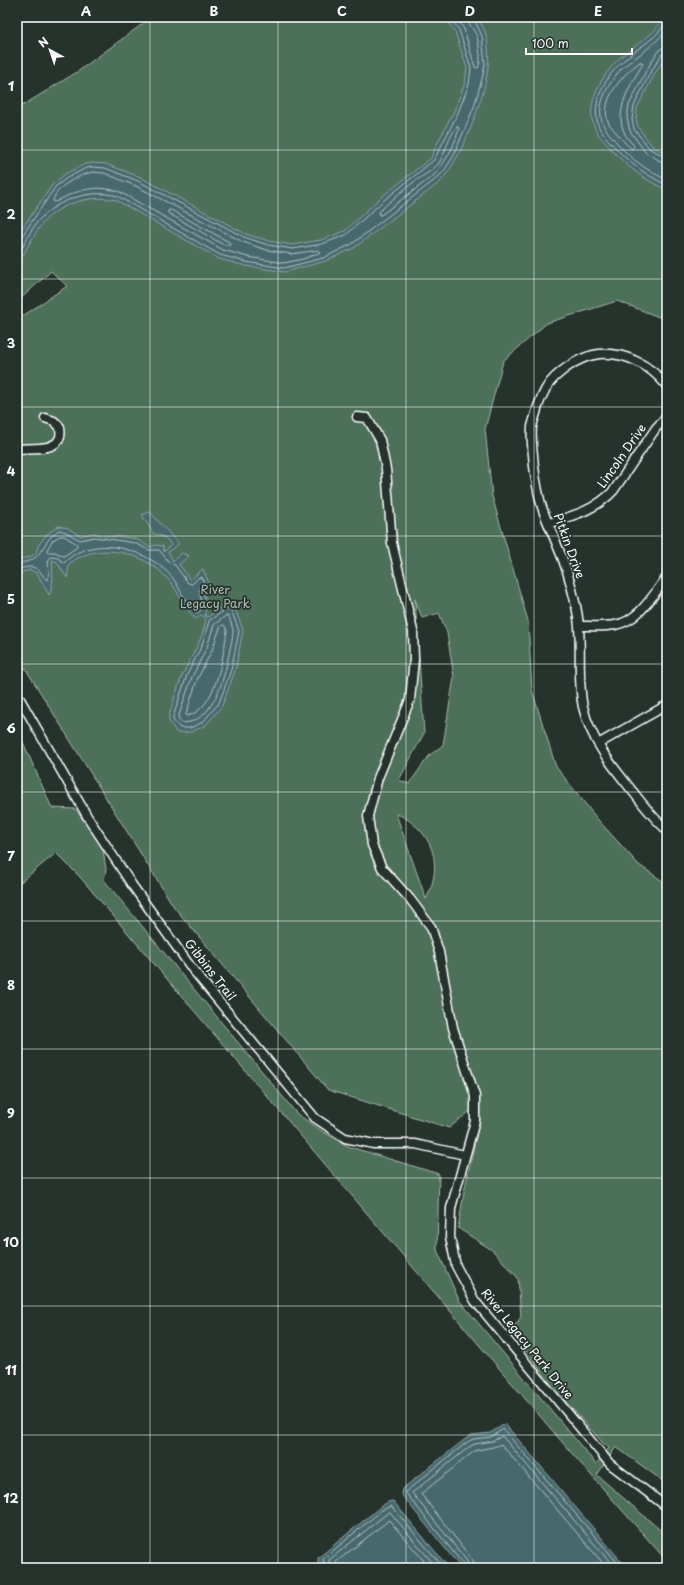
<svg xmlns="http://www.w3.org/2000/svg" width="684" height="1585" viewBox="0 0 684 1585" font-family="'Playpen Sans',sans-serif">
	<rect width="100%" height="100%" fill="#26332d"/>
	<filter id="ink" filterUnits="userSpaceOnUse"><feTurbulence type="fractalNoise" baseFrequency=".025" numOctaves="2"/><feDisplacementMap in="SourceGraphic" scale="8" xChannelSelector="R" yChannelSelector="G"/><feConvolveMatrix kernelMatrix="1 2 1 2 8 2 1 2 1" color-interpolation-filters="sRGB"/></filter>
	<g filter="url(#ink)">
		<path fill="#4e6f5a" stroke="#a6b7ac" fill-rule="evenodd" d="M152 17H667V320L617 301 547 323 503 361 485 429 492 496 528 621 532 690 556 767 599 821 639 865 667 884V1484L616 1447 597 1475 667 1536V1561L568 1449 80 877 56 853 17 885V724L19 733 52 808 75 809 102 844 106 869 104 880 297 1114 325 1133 350 1147 439 1174 437 1250 459 1300 596 1464 609 1448 602 1442 556 1391 511 1331 521 1317 518 1278 492 1250 458 1228 464 1192 479 1123 480 1103 449 1128 328 1090 174 907 17 655V320L67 286 51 271 17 302V109L77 72ZM415 599 422 618 439 613 447 633 454 677 443 745 429 756 409 784 399 780 424 733ZM396 814C404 816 410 821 417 827 438 847 439 874 426 899Z"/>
		<path fill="#47696d" stroke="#91a5a7" d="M445 17H475C480 22 484 28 486 35 489 47 489 63 487 75 481 106 461 160 439 183L354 248 325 261 285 272 246 266 219 259 116 200C89 194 54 205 39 228 31 240 24 253 17 266V236L53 184 65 174 85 164 92 163 106 164 140 177 246 234 269 241 292 245 321 240 345 231 380 198 431 158 438 142 454 111 465 83 467 68 455 32Z
			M664 17H667V54L654 75 637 108 636 119 638 127 653 147 667 154V190C645 180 627 167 611 149 606 143 600 138 597 132 583 109 599 80 615 63 630 46 654 38 664 17Z
			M150 512 179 544 168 552 173 561 182 553 189 556 179 564 190 580 203 569 209 583 203 591 206 602 205 616 208 617 227 603H233L243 630 235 671 222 706 206 725 191 732 177 733 169 721V716C173 702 177 688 183 674 191 656 203 640 206 619L201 615 196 619C184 608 179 592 168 579 145 552 98 540 69 564L67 578 57 562 52 560C53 572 54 585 49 595L37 573 30 570 17 574V560L30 557 36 553 38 546 46 535 58 526 68 528 80 536 94 533 104 536 123 537 136 539 150 547 156 545 163 546 164 552 171 545 166 538 153 533 142 515Z
			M505 1424 627 1568H461L401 1494 402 1489 464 1440 472 1435 490 1433Z
			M393 1501 449 1568H322L318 1563V1558L380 1507 388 1502Z"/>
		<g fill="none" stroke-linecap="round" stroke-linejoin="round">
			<path stroke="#b5c3c5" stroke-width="1" d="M456 17 464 29 475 67 478 68C482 62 479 44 477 37 475 30 468 25 467 17
				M667 19C659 39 637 47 623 61 607 75 593 98 597 120 598 129 604 135 609 141 627 161 643 174 667 185
				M667 30C658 40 647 50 635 58 630 62 625 65 621 69 608 84 593 108 605 128 608 133 614 139 618 144 632 160 648 171 667 180
				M667 47 662 48 658 51 646 71 629 105 627 118 630 131 646 153 662 162H667
				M667 52 662 54 650 73 634 106 632 119 634 129 650 149 667 157
				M640 62H642L643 64C631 83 613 112 625 134 627 138 631 142 634 146L632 149C627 146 623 140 619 136 616 132 612 128 609 124 598 101 623 74 640 62Z
				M457 127 459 128C455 146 445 163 433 176L381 215H379V212C389 202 403 190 414 182 422 176 433 171 439 163 446 152 448 137 457 127Z
				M93 172 104 173 136 186 243 242 267 250 291 254 319 250 321 252 303 259 284 263 248 257 223 250 120 192C97 184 75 190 56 202L53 201C55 187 80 174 93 172Z
				M171 210 229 242 230 245H224L168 213V211Z
				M17 238 22 236 56 186 67 178 86 168 92 167 105 168 138 181 244 237 268 245 293 249 322 244 346 235 383 201 434 160 458 113 469 84 471 68 459 30 450 17
				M17 258C23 247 28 235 35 225 52 201 90 188 117 196L220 255 246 262 284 268 323 258 352 244 436 179 444 171 453 157 474 107 483 75 485 64 482 36 473 17
				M60 536H64L77 544V547L64 556 55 552H47V550L52 541Z
				M17 563C45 562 38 544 59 530L66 532 80 540 94 537 122 541 135 543 149 550H159L170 563 175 565 188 583 192 584 199 577 202 578 204 583 199 591 202 603 201 610 197 613C186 607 180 586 171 576 146 548 92 533 64 563L58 558 51 557 48 561 49 574 47 580C44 578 43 576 41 573 35 564 25 567 17 570
				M230 607 239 631 231 670 219 703 203 722 190 728H180L173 720V717L187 675 202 645 209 621Z
				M226 616 229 617C230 621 233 627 233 631 233 637 231 644 230 649 225 675 215 723 182 723L178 718 192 677 207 647 214 625Z
				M223 625 225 626 227 631C223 656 216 710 187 716L186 714 197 680 212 650 220 628Z
				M325 1568 323 1559 382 1510 391 1506 444 1568
				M330 1568 329 1560 385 1515 390 1512 437 1568
				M336 1568V1562L389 1520 430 1568
				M463 1568V1564L405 1492 466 1443 473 1439 491 1437 503 1429 622 1568
				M468 1568 467 1561 412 1493 469 1447 475 1444 493 1441 502 1436 615 1568
				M474 1568 471 1558 421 1494 473 1452C480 1448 492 1449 501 1444L607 1568"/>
			<defs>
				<path id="street" d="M667 386C650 365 626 352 599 354 583 356 567 366 555 377 546 385 541 397 537 409 536 415 533 421 532 427 531 436 532 446 533 455 534 472 537 488 541 504 545 518 552 532 557 545 565 563 571 583 575 602 584 636 576 673 583 707 591 741 613 767 634 793 644 806 654 819 667 830
					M357 417 367 418 380 440 386 469 392 543 413 631 414 659 410 700 378 778 368 816 372 845 382 868 410 899 431 927 439 952 453 1028 475 1096V1121L451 1208 450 1237 456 1266 475 1301 610 1464 667 1507
					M17 449C29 447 56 452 60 437 61 434 60 430 60 427L54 421 45 418
					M549 523C573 516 596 510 614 490L656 428 667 416
					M580 626C591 626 603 627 615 625 639 621 653 595 667 577
					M17 694 87 816 132 885 193 970 315 1118 345 1138 374 1144H415L465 1155
					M598 744 667 705"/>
			</defs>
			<use href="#street" stroke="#fff" stroke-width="11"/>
			<use href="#street" stroke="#26332d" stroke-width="8"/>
		</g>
	</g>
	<path fill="none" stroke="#fff" stroke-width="1" stroke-opacity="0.55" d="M150 17V1568M278 17V1568M406 17V1568M534 17V1568M17 150H667M17 279H667M17 407H667M17 536H667M17 664H667M17 792H667M17 921H667M17 1049H667M17 1178H667M17 1306H667M17 1435H667"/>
	<g text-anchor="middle" stroke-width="3.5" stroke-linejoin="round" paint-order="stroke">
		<g font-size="12" fill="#fff" stroke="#26332d">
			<text transform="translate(622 456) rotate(-55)" y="4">Lincoln Drive</text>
			<text transform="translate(569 546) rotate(70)" y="4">Pitkin Drive</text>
			<text transform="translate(210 970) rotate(52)" y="4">Gibbins Trail</text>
			<text transform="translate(527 1344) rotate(51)" y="4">River Legacy Park Drive</text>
		</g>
		<g font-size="12" fill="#afbeb5" stroke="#26332d">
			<text x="215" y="594">River<tspan x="215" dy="14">Legacy Park</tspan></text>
		</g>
	</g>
	<rect width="684" height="1585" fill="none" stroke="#26332d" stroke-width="44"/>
	<g transform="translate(50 50) rotate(320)" stroke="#26332d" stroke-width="3" paint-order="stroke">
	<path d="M0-3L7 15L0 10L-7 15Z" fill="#ffffff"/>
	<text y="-6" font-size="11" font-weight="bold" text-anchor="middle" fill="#ffffff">N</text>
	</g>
	<path d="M526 48v6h106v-6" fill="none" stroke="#ffffff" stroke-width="2"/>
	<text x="532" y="48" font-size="12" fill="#ffffff" stroke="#26332d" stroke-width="3" paint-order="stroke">100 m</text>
	<rect x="22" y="22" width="640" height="1541" fill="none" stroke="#fff" stroke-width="1.5"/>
	<g font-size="13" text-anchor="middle" font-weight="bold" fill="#fff">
		<text x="86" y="16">A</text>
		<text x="214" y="16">B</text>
		<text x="342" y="16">C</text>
		<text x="470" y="16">D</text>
		<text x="598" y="16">E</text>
		<text x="11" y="91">1</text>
		<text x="11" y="219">2</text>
		<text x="11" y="348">3</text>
		<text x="11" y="476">4</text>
		<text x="11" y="604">5</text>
		<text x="11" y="733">6</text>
		<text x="11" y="861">7</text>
		<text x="11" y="990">8</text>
		<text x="11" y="1118">9</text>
		<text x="11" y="1247">10</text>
		<text x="11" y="1375">11</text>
		<text x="11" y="1503">12</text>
	</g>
</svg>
